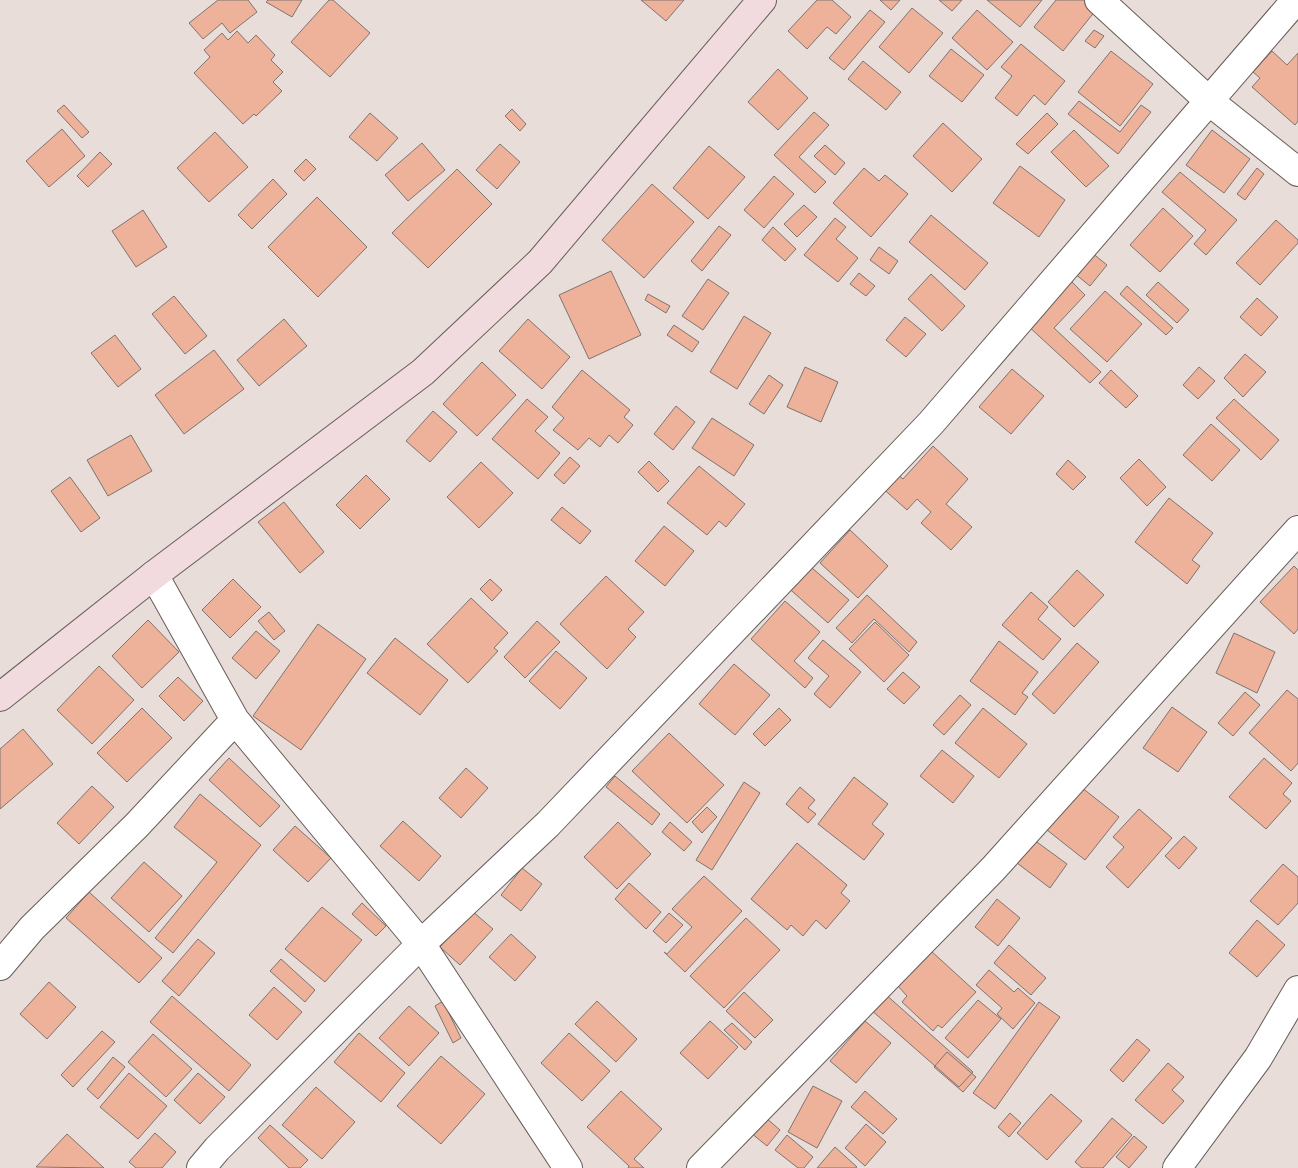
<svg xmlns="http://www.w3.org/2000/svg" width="1298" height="1168" viewBox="0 0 1298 1168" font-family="'Exo 2',sans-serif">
	<rect width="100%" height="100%" fill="#e9ddd9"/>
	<path fill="#eeb199" stroke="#7e7470" d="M218 0H248L257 12 230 33 222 23 203 39 189 23Z
		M268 0H302L292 17 266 2Z
		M329 0H333L370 33 330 77 291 42Z
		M641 0H684L666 21Z
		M817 0H832L851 17 836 34 827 27 807 49 788 31Z
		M880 0H900L891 10Z
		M939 0H962L952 11Z
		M987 0H1042L1020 27Z
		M1056 0H1084L1096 10 1063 51 1034 27Z
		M912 8 943 33 909 73 879 47Z
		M870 10 885 22 844 70 829 58Z
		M977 10 1013 42 987 70 952 38Z
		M1094 30 1104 36 1095 48 1085 41Z
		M237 31 248 43 256 35 275 55 271 60 283 72 273 82 282 91 256 116 254 114 243 124 194 73 210 57 204 50 222 33 228 40Z
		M1021 44 1065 81 1045 105 1034 95 1017 116 995 98 1012 76 1001 67Z
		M951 49 984 75 962 102 929 76Z
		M1111 51 1153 84 1120 126 1078 92Z
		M1272 51 1287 65 1298 53V121L1295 125 1252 87 1260 78 1253 72Z
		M863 61 901 92 886 110 848 79Z
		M778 69 808 98 778 130 748 102Z
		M1079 101 1120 132 1141 105 1151 112 1118 154 1068 114Z
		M64 105 89 132 82 138 57 111Z
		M512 109 526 124 520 131 505 116Z
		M814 112 829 125 799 157 826 182 815 193 774 155Z
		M370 113 398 138 377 161 349 137Z
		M1047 113 1058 124 1028 154 1016 144Z
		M943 123 982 159 952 192 913 156Z
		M62 129 85 156 49 187 26 161Z
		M1074 130 1109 166 1086 187 1051 152Z
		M1212 130 1250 159 1224 193 1186 165Z
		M215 132 248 167 209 202 177 168Z
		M422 143 445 170 408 201 385 175Z
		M500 144 520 162 497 189 476 170Z
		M825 145 845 163 835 175 814 156Z
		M709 146 745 177 708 219 673 188Z
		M100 152 112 164 88 187 77 176Z
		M306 159 316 169 304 181 294 171Z
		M1020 166 1065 200 1039 237 993 203Z
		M864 168 879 181 885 175 908 194 871 237 833 203Z
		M1257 168 1264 174 1245 200 1237 194Z
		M457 169 492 204 428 268 392 233Z
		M1180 172 1237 220 1206 255 1194 244 1206 230 1162 192Z
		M774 176 794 194 764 228 744 210Z
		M273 179 287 194 252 229 238 215Z
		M652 184 694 222 644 278 602 240Z
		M317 197 367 247 318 297 268 247Z
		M804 205 817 217 797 237 784 224Z
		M1163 208 1193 236 1160 272 1130 245Z
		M143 210 167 247 136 267 112 231Z
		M931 215 988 263 965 290 909 242Z
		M835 218 846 227 836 239 858 258 838 282 804 255Z
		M1276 220 1298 240V243L1260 285 1236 263Z
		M719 226 731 235 702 271 691 261Z
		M773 227 796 249 785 261 762 240Z
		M879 247 898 261 889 274 870 260Z
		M1091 252 1107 265 1090 286 1074 273Z
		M611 271 641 335 589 359 559 295Z
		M859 273 875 286 866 296 850 284Z
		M931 274 965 306 942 331 908 299Z
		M708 279 729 293 703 330 682 316Z
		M1069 279 1085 295 1054 328 1101 372 1090 383 1027 325Z
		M1158 282 1189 310 1177 323 1146 295Z
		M1127 286 1173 328 1166 335 1120 294Z
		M1105 291 1142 324 1107 362 1070 329Z
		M648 294 670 306 666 313 645 300Z
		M174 296 207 336 185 354 152 314Z
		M1257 298 1278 317 1261 336 1240 317Z
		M744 316 771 333 737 389 710 372Z
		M905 317 926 334 906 357 886 340Z
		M284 319 307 346 259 386 237 360Z
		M528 319 570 357 542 389 499 351Z
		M674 325 699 342 692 352 667 335Z
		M115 335 141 369 118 387 91 353Z
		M214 350 244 389 184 434 155 395Z
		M1245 354 1266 372 1243 397 1224 378Z
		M482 362 516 395 477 436 443 404Z
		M805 367 838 382 821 422 787 407Z
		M1199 367 1215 381 1198 399 1183 385Z
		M1012 369 1044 396 1011 434 979 407Z
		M582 370 630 410 624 417 633 425 618 443 609 435 600 447 589 438 578 450 553 430 564 418 552 407Z
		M1111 370 1138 396 1126 408 1099 383Z
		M769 375 783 385 764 414 749 404Z
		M527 399 548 417 535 431 560 453 538 479 492 439Z
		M1234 399 1279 440 1261 460 1216 418Z
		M676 406 695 422 673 450 654 434Z
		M433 411 457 432 430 462 406 441Z
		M712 418 754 445 734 476 692 448Z
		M1211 424 1240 450 1212 481 1183 455Z
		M131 435 152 471 108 496 87 460Z
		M933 446 968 479 946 504 972 527 951 550 921 523 931 512 917 499 907 510 879 485 893 470 903 479Z
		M570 457 580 466 564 484 554 475Z
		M1139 459 1166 487 1147 506 1120 478Z
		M1068 460 1086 477 1073 490 1056 474Z
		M649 461 669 481 658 492 638 472Z
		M481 462 513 493 479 528 447 497Z
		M699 466 745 504 726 527 719 521 707 535 667 503Z
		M366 475 390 499 360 529 336 505Z
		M70 477 100 518 81 532 51 491Z
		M1169 498 1213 533 1192 560 1200 566 1187 584 1135 542Z
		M284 502 324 552 300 573 258 522Z
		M562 507 591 531 580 544 551 520Z
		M664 526 694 551 665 586 635 561Z
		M850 530 888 566 858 598 820 563Z
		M804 561 849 600 828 623 784 584Z
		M1294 566 1298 570V629L1294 634 1260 602Z
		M1077 570 1104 595 1074 627 1048 602Z
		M606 576 644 612 628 629 636 637 607 669 560 624Z
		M233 579 261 607 230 638 202 610Z
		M490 579 502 590 492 601 480 589Z
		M1031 592 1048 607 1038 619 1061 639 1043 660 1002 625Z
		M867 595 917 642 909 652 874 619 852 643 836 628Z
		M471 598 508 633 494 648 498 651 468 683 427 644Z
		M785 601 820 632 794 661 813 678 805 688 751 639Z
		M269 612 285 631 274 640 258 621Z
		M148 620 179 652 142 688 112 656Z
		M537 621 560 642 525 678 504 657Z
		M875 622 909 655 884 682 849 649Z
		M318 624 366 659 301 750 253 716Z
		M256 631 280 651 256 679 232 658Z
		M1234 633 1275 652 1257 693 1216 673Z
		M395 638 448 680 420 715 367 673Z
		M823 640 861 672 830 708 814 694 829 676 808 658Z
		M999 641 1038 672 1022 693 1028 697 1015 715 970 681Z
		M1077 643 1099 662 1054 714 1032 694Z
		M556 651 587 678 560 709 529 681Z
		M734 664 770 695 735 735 699 704Z
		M99 666 134 700 92 744 57 710Z
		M903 672 920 687 904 704 887 689Z
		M178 677 203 701 184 721 159 696Z
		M1287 690 1298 699V763L1291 771 1249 733Z
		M1245 692 1260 705 1233 736 1218 723Z
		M960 695 971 705 944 735 933 725Z
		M1172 707 1207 732 1178 772 1143 748Z
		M142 708 172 738 127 782 97 753Z
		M779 708 791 720 765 746 753 734Z
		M983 708 1027 744 999 778 955 743Z
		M23 729 53 764 0 809V749Z
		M669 733 724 785 687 823 632 771Z
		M942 750 974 776 953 803 920 776Z
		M229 758 280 806 260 827 209 780Z
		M1264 758 1292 783 1283 794 1291 801 1266 829 1229 797Z
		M466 768 488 788 461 818 439 798Z
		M615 776 660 814 652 825 606 787Z
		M854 777 888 804 872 824 884 834 864 860 818 824Z
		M744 782 760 793 712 870 696 860Z
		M92 786 114 807 79 844 57 823Z
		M800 787 815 800 808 808 816 814 808 823 786 804Z
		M1081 787 1119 817 1085 860 1047 830Z
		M200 794 261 845 173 953 155 938 217 862 174 827Z
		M707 807 717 817 702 833 692 822Z
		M1139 809 1172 838 1128 888 1106 867 1124 847 1113 837Z
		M403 821 441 856 419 881 380 846Z
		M618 822 651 854 617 889 584 857Z
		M670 822 692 842 684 851 662 832Z
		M295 826 331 858 308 882 273 850Z
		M1184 836 1197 848 1179 869 1165 856Z
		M1030 837 1067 864 1050 888 1013 860Z
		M797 843 847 885 841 893 850 901 826 929 816 920 803 936 791 925 787 930 751 899Z
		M144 862 182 896 149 932 111 898Z
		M1283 864 1298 877V903L1278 925 1250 901Z
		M522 868 542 884 521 911 501 895Z
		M704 876 742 911 685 972 664 952 667 954 692 927 672 909Z
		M629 883 661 912 646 929 615 899Z
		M89 892 162 958 139 983 66 918Z
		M997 899 1020 918 998 946 975 927Z
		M362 903 386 926 376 936 352 914Z
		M322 907 362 940 325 982 285 949Z
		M472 911 493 929 460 965 440 947Z
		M669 913 683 925 666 943 653 931Z
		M746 918 780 950 724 1008 690 976Z
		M1257 920 1285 945 1257 977 1229 953Z
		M511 934 536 957 515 981 489 957Z
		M198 939 215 953 179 996 162 981Z
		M1009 945 1046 978 1031 995 994 963Z
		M930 950 976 992 942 1028 938 1025 933 1031 902 1002 907 996 897 985Z
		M281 959 315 990 305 1002 270 971Z
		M989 970 1014 992 1018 988 1035 1003 1013 1029 997 1014 1002 1008 976 985Z
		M49 982 76 1007 47 1039 20 1014Z
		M274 987 302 1012 277 1040 249 1015Z
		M744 992 773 1020 755 1038 726 1011Z
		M884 993 973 1072 959 1087 870 1009Z
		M172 996 251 1065 229 1091 150 1022Z
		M978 1000 1001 1019 968 1058 945 1038Z
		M443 1001 461 1038 453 1043 435 1006Z
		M597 1001 637 1039 616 1062 575 1024Z
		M1039 1002 1060 1017 995 1109 973 1093Z
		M409 1006 439 1033 409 1066 379 1038Z
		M710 1021 738 1047 708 1079 680 1053Z
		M865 1021 891 1043 856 1083 830 1061Z
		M732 1023 752 1042 745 1050 724 1030Z
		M102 1031 115 1042 73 1087 61 1075Z
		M359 1033 405 1073 381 1102 334 1062Z
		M569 1033 610 1071 582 1101 541 1063Z
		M153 1034 192 1069 166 1097 128 1062Z
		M1137 1039 1150 1050 1123 1082 1110 1070Z
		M947 1052 976 1077 963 1092 934 1067Z
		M441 1056 485 1094 441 1144 397 1106Z
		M113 1057 125 1067 98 1099 87 1089Z
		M1168 1063 1184 1077 1172 1090 1184 1101 1163 1124 1135 1100Z
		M129 1073 167 1106 138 1139 100 1107Z
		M198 1073 225 1097 200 1124 174 1100Z
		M813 1086 842 1101 817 1148 788 1132Z
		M316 1087 355 1122 322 1159 282 1125Z
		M621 1091 662 1129 634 1159 644 1168H628L629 1166 587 1127Z
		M865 1091 897 1119 883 1134 851 1107Z
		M1051 1094 1082 1121 1047 1160 1017 1133Z
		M1010 1113 1021 1123 1009 1137 998 1127Z
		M765 1117 780 1130 767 1146 751 1133Z
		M1112 1118 1132 1135 1103 1168H1082L1075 1162Z
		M866 1124 886 1142 865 1166 845 1148Z
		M270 1125 308 1160 300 1168H289L258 1138Z
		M155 1133 176 1152 162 1168H136L129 1162Z
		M67 1134 104 1168 36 1167Z
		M787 1135 813 1157 804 1168H798L775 1150Z
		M1134 1136 1147 1147 1129 1168 1116 1157Z
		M835 1147 857 1167 855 1168H817Z"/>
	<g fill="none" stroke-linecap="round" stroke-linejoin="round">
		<defs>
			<path id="minor" d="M1099 0 1209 101 1298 172
				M154 575 235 720
				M0 966 32 928 137 825 235 720 421 944 568 1168
				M201 1168 217 1149 421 944 548 824 931 423 1296 0
				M701 1168 993 869 1298 530
				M1177 1168 1258 1058 1298 990"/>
			<path id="secondary" d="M0 697 154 575 423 372 540 262 762 0"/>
		</defs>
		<use href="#minor" stroke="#675d59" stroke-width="30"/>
		<use href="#secondary" stroke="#675d59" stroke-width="30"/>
		<use href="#minor" stroke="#fff" stroke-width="28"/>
		<use href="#secondary" stroke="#f2dbdf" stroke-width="28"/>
	</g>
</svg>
